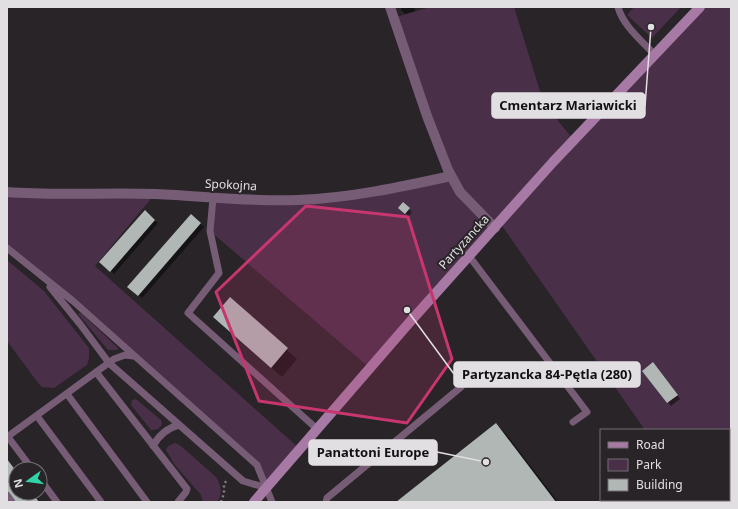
<svg xmlns="http://www.w3.org/2000/svg" width="738" height="509" viewBox="0 0 738 509" font-family="'Noto Sans',sans-serif">
	<rect width="100%" height="100%" fill="#282428"/>
	<path fill="#492f48" d="M430 7H514L544 104 574 140 700 7H731V472L729 473V430H645L500 223 370 368 210 231 213 198 299 200 451 176 393 18Z
		M634 7H681L652 38 627 15Z
		M7 192 155 194 95 266 300 449 267 488 257 465 7 248Z
		M7 260 44 291 89 348V358L87 365 54 388 42 387 38 383 7 341Z
		M79 313H81L118 348 117 350H108L78 314Z
		M136 399 161 420 162 424C160 429 156 430 151 430L131 405 132 400Z
		M175 443 181 446 216 477C221 484 223 495 217 502H203L201 495 174 464 166 450 168 446Z"/>
	<path fill="#0007" d="M401 7H414L415 11 405 14 401 10Z
		M403 204 412 212 409 216 403 211Z
		M145 212 158 223 114 274 101 262Z
		M191 216 204 227 142 298 132 290Z
		M230 299 297 359 282 377 224 327Z
		M656 367 680 399 671 406 644 371Z
		M496 424 506 434 558 502H397Z"/>
	<path fill="#b0b7b4" d="M403 202 410 208 405 214 398 208Z
		M145 210 155 220 110 272 99 262Z
		M191 214 201 223 138 296 127 287Z
		M230 297 288 348 271 368 213 317Z
		M653 362 678 395 667 403 642 371Z
		M496 423 556 502H396Z
		M7 459 16 471V493H32L39 502H7Z"/>
	<g fill="none" stroke-linecap="round" stroke-linejoin="round">
		<path stroke="#827e82" stroke-width="2.5" stroke-dasharray="2 3" stroke-linecap="butt" d="M221 502 224 493V484L227 480"/>
		<path stroke="#775c76" stroke-width="7" d="M618 7C623 26 642 41 655 55
			M213 198 210 231 219 273 188 313 317 429
			M7 248 73 301 257 465 272 502
			M469 256 587 412 573 422
			M50 287 80 324 109 363 243 481 267 488
			M96 372 187 489 186 492 178 502
			M67 394 147 502
			M37 416 101 502
			M7 437 114 359 125 355 133 356
			M8 437 32 469
			M153 446C159 435 167 428 179 425
			M40 479 57 502
			M7 495 12 502
			M326 502 327 498 461 387 469 376 478 368"/>
		<path stroke="#775c76" stroke-width="10" d="M390 7 427 116 448 170 460 192 495 228
			M7 192C57 196 106 192 156 194 204 196 251 202 298 200 350 198 401 187 451 176"/>
		<path stroke="#a67aa4" stroke-width="10" d="M254 502 409 323 553 162 700 7"/>
	</g>
	<path fill="#c7366f" fill-opacity="0.2" stroke="#c7366f" stroke-width="3" stroke-linejoin="round" d="M306 206 408 217 452 359 407 423 259 401 216 292Z"/>
	<g text-anchor="middle" stroke-width="4" stroke-linejoin="round" paint-order="stroke">
		<g font-size="12" fill="#e2dfe2" stroke="#282428">
			<text transform="translate(231 185) rotate(3)" y="4">Spokojna</text>
			<text transform="translate(464 242) rotate(-48)" y="4">Partyzancka</text>
		</g>
	</g>
	<path fill="none" stroke="#e2dfe2" stroke-width="1.5" d="M651 27L645 106M407 310L454 374M486 462L437 452"/>
	<g fill="#e2dfe2" stroke="#282428" stroke-width="1.5">
		<circle cx="651" cy="27" r="4"/>
		<circle cx="407" cy="310" r="4"/>
		<circle cx="486" cy="462" r="4"/>
	</g>
	<g fill="#e2dfe2" stroke="#e2dfe2" stroke-width="1.5">
		<rect x="492" y="93" width="153" height="25" rx="4"/>
		<rect x="454" y="362" width="186" height="25" rx="4"/>
		<rect x="309" y="440" width="128" height="25" rx="4"/>
	</g>
	<g font-size="13" text-anchor="middle" font-weight="bold" fill="#111">
		<text x="568" y="110">Cmentarz Mariawicki</text>
		<text x="547" y="379">Partyzancka 84-Pętla (280)</text>
		<text x="373" y="457">Panattoni Europe</text>
	</g>
	<rect width="738" height="509" fill="none" stroke="#e2dfe2" stroke-width="16"/>
	<rect x="600" y="429" width="130" height="72" fill="#282428" stroke="#726f72"/>
	<rect x="608" y="442" width="20" height="6" fill="#a67aa4" stroke="#726f72"/>
	<text x="636" y="449" font-size="12" fill="#e2dfe2">Road</text>
	<rect x="608" y="459" width="20" height="12" fill="#492f48" stroke="#726f72"/>
	<text x="636" y="469" font-size="12" fill="#e2dfe2">Park</text>
	<rect x="608" y="479" width="20" height="12" fill="#b0b7b4" stroke="#726f72"/>
	<text x="636" y="489" font-size="12" fill="#e2dfe2">Building</text>
	<g transform="translate(28 481) rotate(256)"><circle r="19" fill="#282428" stroke="#726f72"/>
	<path d="M0-3L7 15L0 10L-7 15Z" fill="#31d4a9"/>
	<text y="-6" font-size="11" font-weight="bold" text-anchor="middle" fill="#e2dfe2">N</text>
	</g>
</svg>
